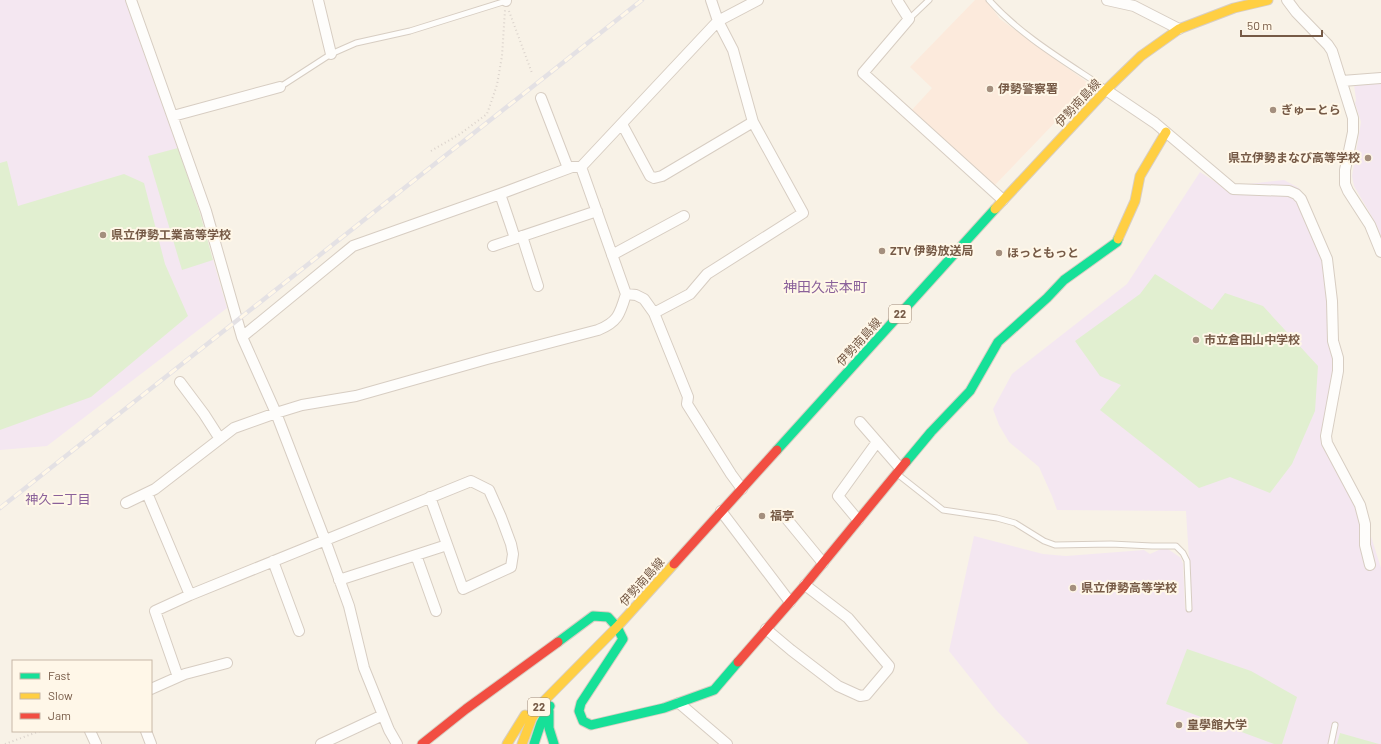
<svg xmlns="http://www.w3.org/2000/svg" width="1381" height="744" viewBox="0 0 1381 744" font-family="Barlow,'Noto Sans JP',sans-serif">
	<rect width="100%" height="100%" fill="#f8f2e7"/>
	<path fill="#fceadc" d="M975 0H986L1000 19 1091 85 994 186 911 111 932 88 910 67Z"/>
	<path fill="#f4e7f1" d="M0 0H125L194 194 227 308 47 446 0 450Z
		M1381 82V236L1375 222 1354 186 1352 176 1361 122 1355 103 1356 100 1354 84Z
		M1200 172 1231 192 1249 184 1284 180 1299 188 1308 201 1317 231 1328 266 1337 362 1322 443 1368 527 1381 568V744H1029L996 710 949 651 974 536 1043 554 1066 556 1144 550 1150 554 1161 549H1168L1181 558 1183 564 1185 609 1192 608 1186 511 1057 510 1052 496 1039 467 1009 442 999 425 993 409 1012 374 1127 284Z"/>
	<path fill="#e1efd0" d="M178 148 199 210 213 260 182 270 148 156Z
		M7 161 18 206 124 174 144 183 165 264 188 316 91 397 0 430V163Z
		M1155 274 1212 310 1225 293 1263 306 1318 366 1315 411 1292 464 1270 493 1230 477 1199 488 1100 410 1121 385 1100 376 1075 341 1140 294Z
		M1187 649 1251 671 1297 697 1282 744H1274L1166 704Z
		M1340 733 1379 744H1337Z"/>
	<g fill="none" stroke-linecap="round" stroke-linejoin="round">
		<defs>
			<path id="lane" d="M989 0C1021 36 1066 62 1106 89
				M909 19 929 0
				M280 87 331 54 356 43 410 31 506 1
				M896 473 943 510 997 518 1015 523 1044 541 1055 545 1111 544 1152 546H1176L1183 553 1187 561 1189 609
				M1331 744 1335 725"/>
			<path id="street" d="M131 0 206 211 242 337 276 413 325 540 349 606 364 668 389 730 397 744
				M318 0 331 54
				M711 0 718 21 733 50 753 122
				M897 0 909 19 863 73 1003 200
				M1107 0 1134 6 1179 29
				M1287 0 1296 12 1328 45 1332 51 1353 118V132L1345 170V184L1348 191 1370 225 1381 252
				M506 1V0
				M1342 81 1381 78
				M1106 90 1155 123 1233 189 1289 191 1296 194 1301 199 1327 259 1332 301 1333 341 1338 358V371L1326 436 1327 443 1360 505 1365 524V545L1370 565
				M541 98 568 168
				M173 116 280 87
				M622 124 650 176 654 178 662 176 753 122 803 213 707 274 690 294 654 313
				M500 194 515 238
				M522 236 538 286
				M493 246 597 211
				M612 255 684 216
				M242 337 353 246 500 194 572 167H581
				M180 382 204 414 220 439
				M860 422 900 468
				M742 489 731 474 687 404 688 397 654 313 644 299 636 295 626 294 581 167 718 21 758 0
				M147 493 190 595
				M126 503 155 489 234 428 276 413 302 405 356 396 487 359 598 330C618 322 620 314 626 294
				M721 511 790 602
				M786 518 823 563
				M858 520 838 496 877 442
				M416 555 436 611
				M273 561 299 631
				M339 580 447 545
				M766 629 791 650 838 686 860 696 866 695 888 669 889 666 848 618 805 585
				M178 677 185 674 227 663
				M151 689 178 677 155 611 190 595 471 481 489 490 501 517 511 544 513 554 511 567 463 589 430 497
				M679 703 727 744
				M90 731 96 744
				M146 731 151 744
				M321 744 383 715"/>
			<path id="fast" d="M777 450 995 209
				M906 462 931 432 970 391 998 342 1047 298 1064 280 1117 242 1118 239
				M558 642 593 616 608 617 617 627 623 639 581 703 579 711 583 721 591 725 664 708 714 690 738 662
				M549 711V728L554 744
				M534 744 541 723 550 706"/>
			<path id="slow" d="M995 209 1106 90 1141 56 1179 29 1234 8 1268 0
				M1118 239 1135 201 1140 176 1166 132
				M507 744 525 715
				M522 744 532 718 542 703 617 627 674 564"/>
			<path id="jam" d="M674 564 777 450
				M738 662 805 585 906 462
				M422 744 466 709 558 642"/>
		</defs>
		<use href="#lane" stroke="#d7cdc2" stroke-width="7"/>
		<use href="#street" stroke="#d7cdc2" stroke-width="12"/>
		<use href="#fast" stroke="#d8cec3" stroke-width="11"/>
		<use href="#slow" stroke="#d8cec3" stroke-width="11"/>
		<use href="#jam" stroke="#d8cec3" stroke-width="11"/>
		<path stroke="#dad2cb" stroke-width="2" stroke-dasharray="1 3" stroke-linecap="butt" d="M509 11 532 73
			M431 151 460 134 487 114 497 85 502 56 505 10
			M5 744 40 731"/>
		<use href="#lane" stroke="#fefdfb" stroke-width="5"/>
		<use href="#street" stroke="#fefdfb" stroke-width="10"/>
		<use href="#fast" stroke="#16e098" stroke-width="9"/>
		<use href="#slow" stroke="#ffcf43" stroke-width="9"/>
		<use href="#jam" stroke="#f24e42" stroke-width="9"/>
		<defs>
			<path id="rail" d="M0 508 642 0"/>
		</defs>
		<use href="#rail" stroke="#e4e1e4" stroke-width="4.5"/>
		<use href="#rail" stroke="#fff7e8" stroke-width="3" stroke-dasharray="9" stroke-linecap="butt"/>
	</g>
	<g fill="#a48f7e" stroke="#fff7e8" stroke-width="1.5">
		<circle cx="990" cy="89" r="4"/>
		<circle cx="1273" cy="110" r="4"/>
		<circle cx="1368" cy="158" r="4"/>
		<circle cx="103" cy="235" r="4"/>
		<circle cx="882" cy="251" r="4"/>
		<circle cx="999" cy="253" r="4"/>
		<circle cx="1196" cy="340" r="4"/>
		<circle cx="762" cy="516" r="4"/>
		<circle cx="1073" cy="588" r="4"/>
		<circle cx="1179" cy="725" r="4"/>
	</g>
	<g text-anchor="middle" stroke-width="4" stroke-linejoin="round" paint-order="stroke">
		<g fill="#fff7e8" stroke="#9f8977" stroke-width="1">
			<rect x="889" y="305" width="22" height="18" rx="3"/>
			<rect x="528" y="698" width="22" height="18" rx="3"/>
		</g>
		<g font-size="11" font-weight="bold" fill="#765a46">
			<text x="900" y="318">22</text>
			<text x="539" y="711">22</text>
		</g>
		<g font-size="12" font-weight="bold" fill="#765a46" stroke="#fff7e8" text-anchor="start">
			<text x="998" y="93">伊勢警察署</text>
			<text x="1281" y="114">ぎゅーとら</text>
			<text x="1360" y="162" text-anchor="end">県立伊勢まなび高等学校</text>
			<text x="111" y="239">県立伊勢工業高等学校</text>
			<text x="890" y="255">ZTV 伊勢放送局</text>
			<text x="1007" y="257">ほっともっと</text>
			<text x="1204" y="344">市立倉田山中学校</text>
			<text x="770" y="520">福亭</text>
			<text x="1081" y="592">県立伊勢高等学校</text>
			<text x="1187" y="729">皇學館大学</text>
		</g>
		<g font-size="12" fill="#765a46" stroke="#fff7e8">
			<text transform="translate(1078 103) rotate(-47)" y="4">伊勢南島線</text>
			<text transform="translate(859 342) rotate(-48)" y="4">伊勢南島線</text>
			<text transform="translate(642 582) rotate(-48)" y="4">伊勢南島線</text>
		</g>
		<g font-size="13" fill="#8a619a" stroke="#fff7e8">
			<text x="58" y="504">神久二丁目</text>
		</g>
		<g font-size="14" fill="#8a619a" stroke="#fff7e8">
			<text x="825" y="292">神田久志本町</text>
		</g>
	</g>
	<rect x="12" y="660" width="140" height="72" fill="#fff7e8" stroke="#c8b8a7"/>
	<rect x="20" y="673" width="20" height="6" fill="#16e098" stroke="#c8b8a7"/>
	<text x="48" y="680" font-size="12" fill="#765a46">Fast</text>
	<rect x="20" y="693" width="20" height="6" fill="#ffcf43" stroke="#c8b8a7"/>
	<text x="48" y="700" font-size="12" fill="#765a46">Slow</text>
	<rect x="20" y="713" width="20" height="6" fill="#f24e42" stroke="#c8b8a7"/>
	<text x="48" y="720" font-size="12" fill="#765a46">Jam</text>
	<path d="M1241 30v6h81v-6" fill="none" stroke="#765a46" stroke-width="2"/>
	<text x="1247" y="30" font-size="12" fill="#765a46" stroke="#fff7e8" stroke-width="3" paint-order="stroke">50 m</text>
</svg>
